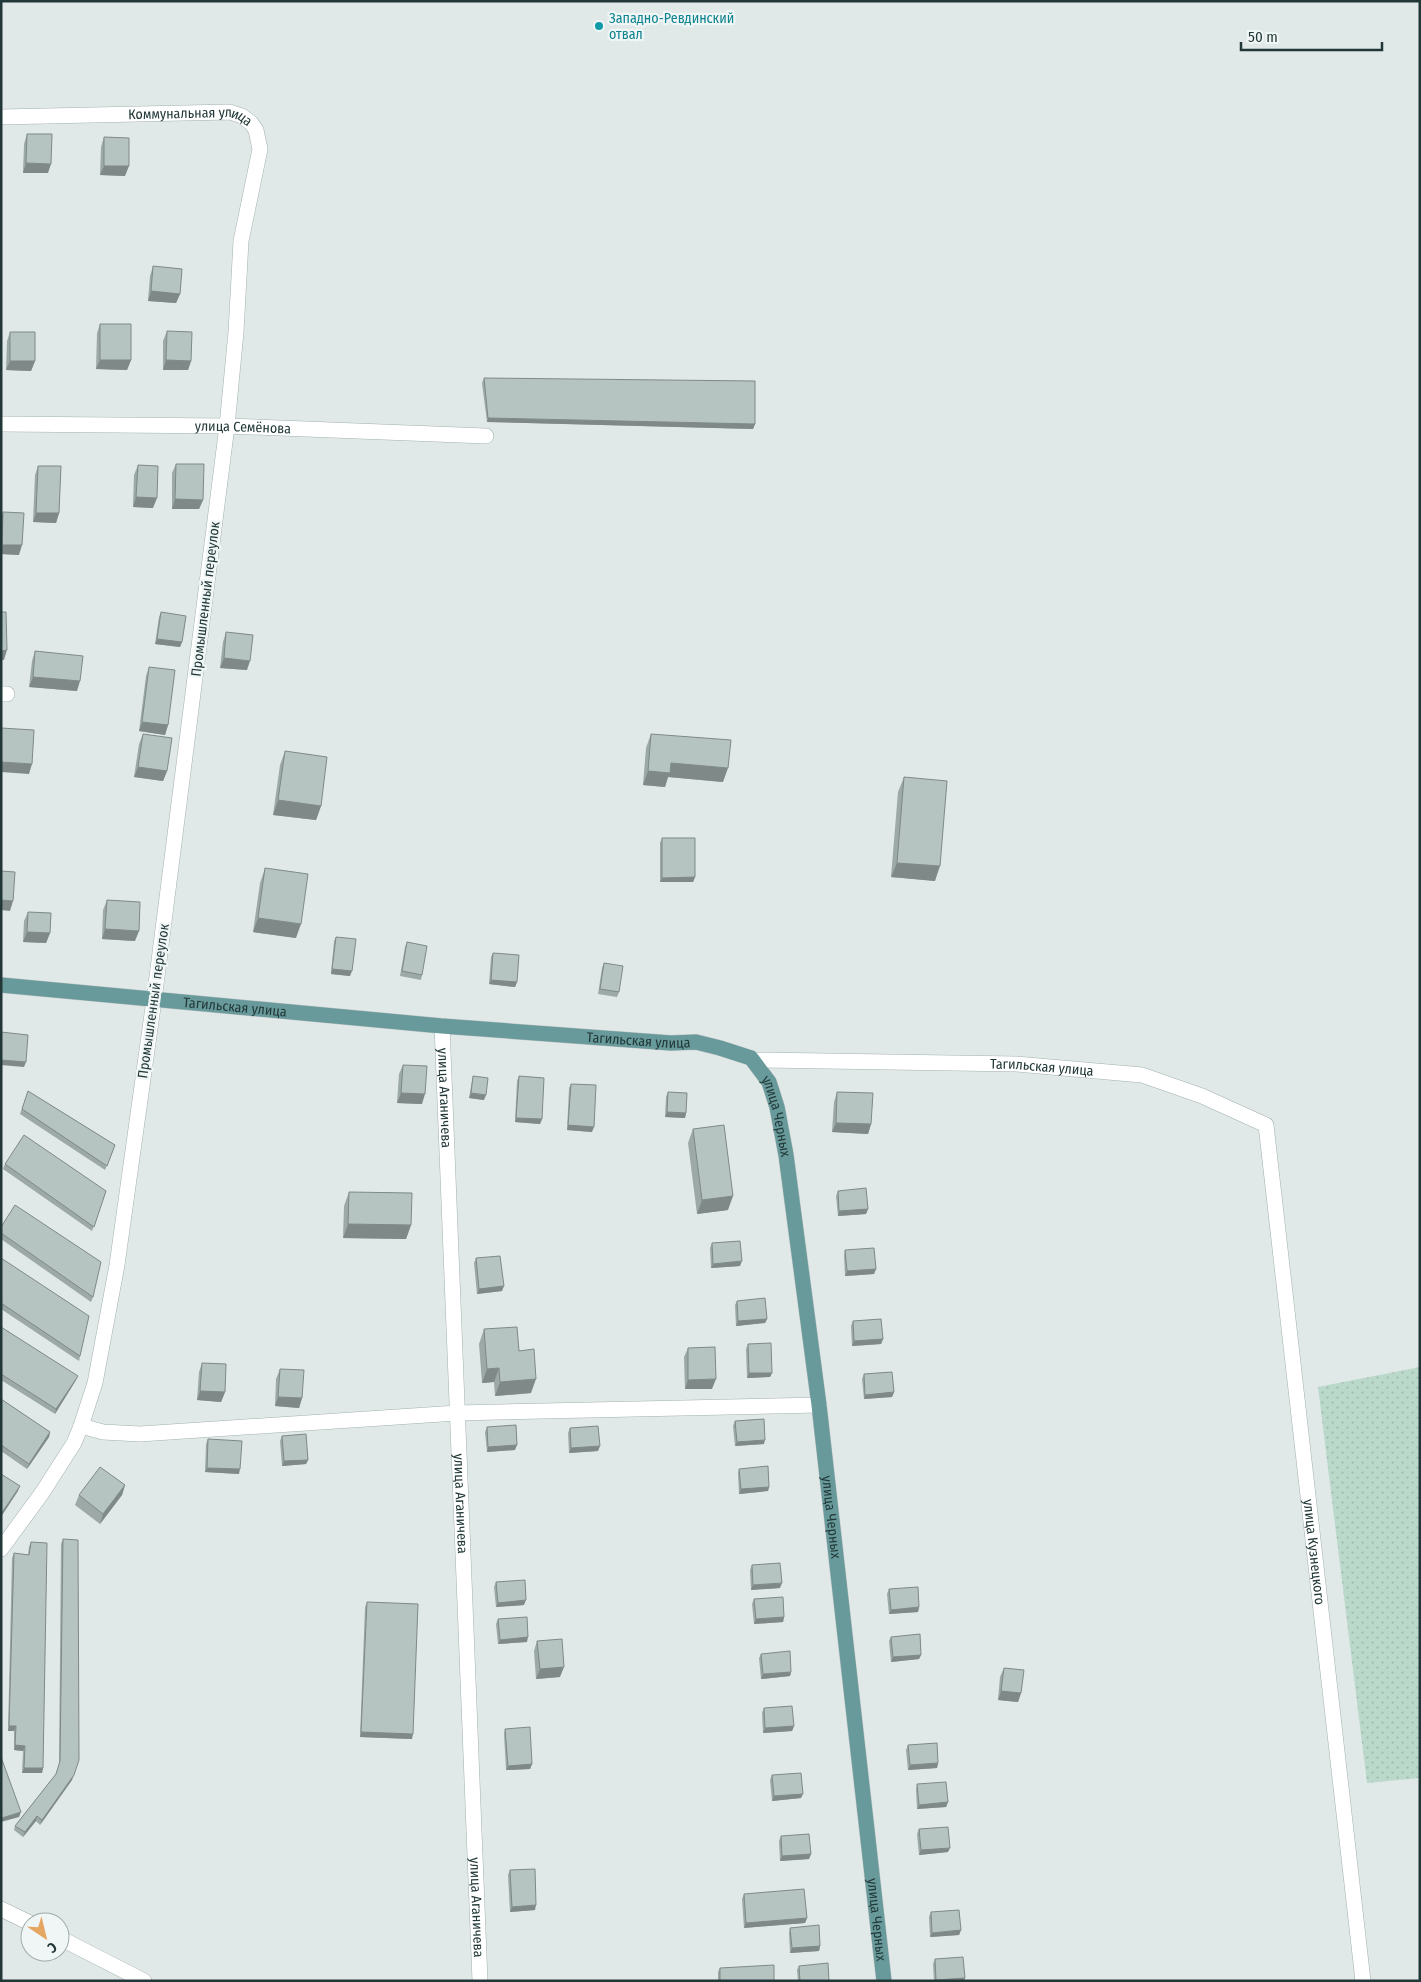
<svg xmlns="http://www.w3.org/2000/svg" width="1421" height="1982" viewBox="0 0 1421 1982" font-family="'Fira Sans Condensed',sans-serif">
	<defs>
		<pattern id="grass-dots" width="8" height="8" patternUnits="userSpaceOnUse" patternTransform="scale(1.25)"><rect width="8" height="8" fill="#bad9cb"/><path d="M2 2h.1M6 6h.1" fill="none" stroke="#a0bbaf" stroke-width="1.8" stroke-linecap="round"/></pattern>
	</defs>
	<rect width="100%" height="100%" fill="#e0e9e8"/>
	<path fill="url(#grass-dots)" d="M1420 1367V1778L1367 1783 1318 1387Z"/>
	<g fill="none" stroke-linecap="round" stroke-linejoin="round">
		<defs>
			<g id="street">
				<path id="s1" d="M1 117 230 112 242 116 251 123 256 130 260 149 241 241 236 332 227 426 154 1000 117 1265 95 1383 81 1426 74 1443 42 1493 1 1549"/>
				<path id="s2" d="M1 424 227 426 486 436"/>
				<path d="M1 694H7"/>
				<path id="s3" d="M442 1026 480 1981"/>
				<path id="s4" d="M754 1060 1016 1064 1142 1075 1202 1096 1266 1125 1363 1981"/>
				<path d="M81 1426 103 1432 140 1434 457 1413 819 1405"/>
				<path d="M1 1909 30 1923"/>
				<path d="M60 1938 144 1981"/>
			</g>
			<g id="primary">
				<path id="s5" d="M1 985 442 1026 671 1043 696 1042 720 1048 751 1058 769 1082 777 1107 786 1155 819 1405 884 1981"/>
			</g>
		</defs>
		<use href="#street" stroke="#a3b0b0" stroke-width="16"/>
		<use href="#primary" stroke="#bdc3c3" stroke-width="16"/>
		<use href="#street" stroke="#fff" stroke-width="15"/>
		<use href="#primary" stroke="#689a9b" stroke-width="15"/>
	</g>
	<path fill="#9ca9a6" d="M27 134 48 173H23L24 144Z
		M104 137 125 176 100 175 101 147Z
		M153 266 180 294 176 303 148 301 150 276Z
		M100 324 131 360 127 370 96 369 97 333Z
		M167 331 191 361 188 370H163V341Z
		M10 332 35 361 31 371 6 370 7 341Z
		M484 378 755 424 753 429 487 422 482 383Z
		M176 464 203 500 199 509H172V473Z
		M138 465 153 508 133 507 134 475Z
		M38 466 59 513 56 523 33 522 35 475Z
		M3 512 19 555 1 554V518Z
		M161 612 182 642 180 647 155 644 159 617Z
		M226 632 247 670 220 668 223 642Z
		M35 651 77 691 29 687 32 661Z
		M149 667 168 725 165 735 139 731 146 676Z
		M143 734 167 771 163 781 134 777 139 744Z
		M651 734 723 782 668 777 665 787 643 785 646 748Z
		M285 751 321 806 316 820 273 815 280 765Z
		M904 777 935 881 891 877 898 792Z
		M662 838 695 877 693 882H660V843Z
		M265 868 296 938 253 932 260 883Z
		M107 900 135 941 102 939 103 910Z
		M28 912 50 933 46 943 23 942 24 921Z
		M336 937 350 976 331 974 334 941Z
		M407 942 422 975 421 980 400 976 405 947Z
		M493 953 517 982 515 987 489 984 491 957Z
		M604 963 619 992 617 997 598 994 602 968Z
		M403 1065 422 1104 397 1103 399 1074Z
		M473 1076 484 1100 469 1098 472 1081Z
		M519 1076 542 1119 540 1124 515 1122 517 1081Z
		M571 1084 592 1132 567 1130 569 1088Z
		M28 1091 115 1145 105 1170 20 1114Z
		M668 1092 686 1113 685 1118 665 1117 666 1097Z
		M837 1092 871 1124 868 1134 832 1132 834 1102Z
		M693 1129 728 1210 697 1214 688 1143Z
		M5 1164 106 1191 92 1231 3 1169Z
		M838 1191 868 1209 866 1214 838 1216 836 1196Z
		M349 1192 411 1225 406 1239 343 1238 344 1206Z
		M1 1227 93 1297 91 1302 1 1239Z
		M712 1243 740 1266 711 1268 710 1248Z
		M845 1250 876 1269 874 1274 845 1276 844 1255Z
		M1 1258 80 1356 79 1361 1 1309Z
		M476 1258 502 1291 477 1294 474 1263Z
		M737 1301 767 1319 765 1323 736 1326 735 1305Z
		M853 1321 883 1339 881 1344 852 1346 851 1326Z
		M1 1327 76 1380 55 1414 1 1380Z
		M484 1329 519 1351 531 1393 495 1396 494 1382 482 1383 479 1344Z
		M748 1344 772 1373 770 1377 747 1378 746 1349Z
		M688 1348 712 1389H685L684 1357Z
		M202 1363 225 1392 221 1402 197 1400 199 1372Z
		M280 1369 302 1398 299 1408 275 1406 276 1379Z
		M864 1374 894 1392 892 1397 864 1399 862 1379Z
		M1 1399 50 1432 49 1437 27 1469 1 1451Z
		M735 1421 764 1444 735 1446 733 1426Z
		M487 1427 515 1450 487 1452 485 1432Z
		M570 1428 598 1451 569 1453 568 1433Z
		M282 1436 308 1460 306 1464 282 1466 280 1441Z
		M208 1439 239 1474 205 1472 206 1444Z
		M739 1469 769 1487 768 1491 739 1494 738 1473Z
		M125 1485 122 1495 100 1524 75 1505 79 1495Z
		M63 1539 72 1780 40 1825 36 1821 23 1837 14 1830 15 1826 56 1774 59 1766 61 1544Z
		M31 1542 43 1768 42 1773H22L23 1751 14 1750V1731H8L12 1558 14 1553 28 1555 29 1547Z
		M752 1565 780 1588 751 1590 750 1570Z
		M496 1582 524 1605 496 1607 494 1587Z
		M889 1589 919 1607 918 1612 889 1614 887 1594Z
		M754 1599 784 1617 783 1622 754 1624 752 1604Z
		M367 1602 412 1739 360 1737 365 1607Z
		M498 1619 527 1642 498 1644 496 1624Z
		M891 1637 921 1655 919 1659 891 1662 889 1641Z
		M537 1641 560 1677 536 1679 534 1651Z
		M761 1654 791 1672 790 1676 761 1679 759 1658Z
		M1004 1668 1021 1693 1018 1702 998 1700 1000 1677Z
		M764 1708 794 1726 792 1731 763 1733 762 1713Z
		M505 1729 532 1764 530 1769 506 1770 504 1734Z
		M908 1745 938 1763 937 1768 908 1770 906 1750Z
		M772 1775 801 1798 772 1801 770 1780Z
		M917 1784 948 1802 946 1807 917 1809 916 1789Z
		M919 1829 948 1852 919 1855 917 1834Z
		M781 1836 811 1854 809 1859 780 1861 779 1841Z
		M510 1870 535 1910 510 1912 508 1875Z
		M744 1894 807 1918 805 1923 744 1928 742 1899Z
		M931 1912 961 1930 959 1935 930 1937 929 1917Z
		M790 1928 820 1946 819 1951 790 1953 789 1933Z
		M935 1959 965 1978 964 1981H934L933 1964Z
		M799 1966 829 1981H798L797 1970Z
		M720 1968 774 1981H718V1972Z"/>
	<path fill="#7f8987" d="M26 163 51 164 48 173H23Z
		M104 166H129L125 176 100 175Z
		M151 291 180 294 176 303 148 301Z
		M100 360H131L127 370 96 369Z
		M166 360 191 361 188 370H163Z
		M10 361H35L31 371 6 370Z
		M488 418 755 424 753 429 487 422Z
		M136 497 157 498 153 508 133 507Z
		M175 499 203 500 199 509H172Z
		M36 513H59L56 523 33 522Z
		M2 545H22L19 555 1 554Z
		M157 639 182 642 180 647 155 644Z
		M7 650 4 660H1V651Z
		M224 658 250 661 247 670 220 668Z
		M33 677 80 681 77 691 29 687Z
		M142 722 168 725 165 735 139 731Z
		M1 762 32 764 29 774 1 772Z
		M671 763 728 768 723 782 668 777 665 787 643 785 648 771Z
		M138 767 167 771 163 781 134 777Z
		M278 800 321 806 316 820 273 815Z
		M897 863 940 866 935 881 891 877Z
		M695 877 693 882H660L662 878Z
		M1 900 13 901 10 911 1 910Z
		M258 918 301 924 296 938 253 932Z
		M105 929 139 931 135 941 102 939Z
		M27 932 50 933 46 943 23 942Z
		M332 969 352 971 350 976 331 974Z
		M491 980 517 982 515 987 489 984Z
		M1 1060 26 1062 24 1067 1 1065Z
		M401 1093 425 1094 422 1104 397 1103Z
		M471 1093 486 1095 484 1100 469 1098Z
		M667 1112 686 1113 685 1118 665 1117Z
		M516 1118 542 1119 540 1124 515 1122Z
		M836 1123 871 1124 868 1134 832 1132Z
		M568 1125 594 1127 592 1132 567 1130Z
		M733 1196 728 1210 697 1214 702 1200Z
		M868 1209 866 1214 838 1216 839 1211Z
		M348 1224 411 1225 406 1239 343 1238Z
		M742 1261 740 1266 711 1268 713 1264Z
		M876 1269 874 1274 845 1276 847 1271Z
		M504 1286 502 1291 477 1294 479 1289Z
		M767 1319 765 1323 736 1326 738 1321Z
		M883 1339 881 1344 852 1346 854 1341Z
		M499 1368 494 1382 482 1383 487 1369Z
		M749 1373H772L770 1377 747 1378Z
		M78 1376 76 1380 55 1414 56 1409Z
		M536 1379 531 1393 495 1396 500 1382Z
		M716 1379 712 1389H685L688 1380Z
		M200 1391 225 1392 221 1402 197 1400Z
		M894 1392 892 1397 864 1399 865 1395Z
		M278 1397 302 1398 299 1408 275 1406Z
		M50 1432 49 1437 27 1469 29 1464Z
		M765 1440 764 1444 735 1446 737 1442Z
		M517 1445 515 1450 487 1452 488 1447Z
		M600 1446 598 1451 569 1453 571 1448Z
		M308 1460 306 1464 282 1466 284 1461Z
		M207 1468 240 1469 239 1474 205 1472Z
		M125 1485 122 1495 100 1524 103 1514Z
		M20 1486 18 1491 1 1517V1514Z
		M769 1487 768 1491 739 1494 741 1489Z
		M782 1583 780 1588 751 1590 753 1585Z
		M526 1600 524 1605 496 1607 498 1603Z
		M919 1607 918 1612 889 1614 891 1610Z
		M784 1617 783 1622 754 1624 756 1619Z
		M528 1637 527 1642 498 1644 500 1640Z
		M921 1655 919 1659 891 1662 893 1657Z
		M564 1667 560 1677 536 1679 540 1669Z
		M791 1672 790 1676 761 1679 763 1674Z
		M1001 1691 1021 1693 1018 1702 998 1700Z
		M9 1726H16L14 1731H8Z
		M794 1726 792 1731 763 1733 765 1728Z
		M361 1732 413 1734 412 1739 360 1737Z
		M15 1745 25 1746 23 1751 14 1750Z
		M938 1763 937 1768 908 1770 910 1765Z
		M532 1764 530 1769 506 1770 508 1766Z
		M24 1768H43L42 1773H22Z
		M74 1775 72 1780 40 1825 42 1820Z
		M803 1794 801 1798 772 1801 774 1796Z
		M948 1802 946 1807 917 1809 919 1805Z
		M21 1812 19 1817 1 1822 2 1818Z
		M37 1816 36 1821 23 1837 25 1832Z
		M950 1848 948 1852 919 1855 921 1850Z
		M811 1854 809 1859 780 1861 782 1856Z
		M536 1905 535 1910 510 1912 512 1907Z
		M807 1918 805 1923 744 1928 746 1923Z
		M961 1930 959 1935 930 1937 932 1933Z
		M820 1946 819 1951 790 1953 792 1948Z
		M965 1978 964 1981H936V1980Z"/>
	<path fill="#b5c4c1" stroke="#7f8987" d="M27 134H52L51 164 26 163Z
		M104 137 129 138V166H104Z
		M153 266 182 269 180 294 151 291Z
		M100 324H131V360H100Z
		M167 331 192 332 191 361 166 360Z
		M10 332H35V361H10Z
		M484 378 755 381V424L488 418Z
		M176 464H204L203 500 175 499Z
		M138 465 158 466 157 498 136 497Z
		M38 466H61L59 513H36Z
		M3 512 24 513 22 545H2Z
		M1 612H6L7 650 1 651Z
		M161 612 186 616 182 642 157 639Z
		M226 632 253 635 250 661 224 658Z
		M35 651 83 656 80 681 33 677Z
		M149 667 175 670 168 725 142 722Z
		M1 728 34 730 32 764 1 762Z
		M143 734 172 738 167 771 138 767Z
		M651 734 731 740 728 768 671 763 670 773 648 771Z
		M285 751 327 757 321 806 278 800Z
		M904 777 947 781 940 866 897 863Z
		M662 838H695V877L662 878Z
		M265 868 308 874 301 924 258 918Z
		M1 871 15 872 13 901 1 900Z
		M107 900 140 902 139 931 105 929Z
		M28 912 51 913 50 933 27 932Z
		M336 937 356 939 352 971 332 969Z
		M407 942 427 946 422 975 402 971Z
		M493 953 519 955 517 982 491 980Z
		M604 963 623 966 619 992 600 989Z
		M1 1032 28 1035 26 1062 1 1060Z
		M403 1065 427 1066 425 1094 401 1093Z
		M473 1076 488 1078 486 1095 471 1093Z
		M519 1076 544 1078 542 1119 516 1118Z
		M571 1084 596 1085 594 1127 568 1125Z
		M28 1091 115 1145 107 1166 22 1109Z
		M668 1092 687 1093 686 1113 667 1112Z
		M837 1092 873 1093 871 1124 836 1123Z
		M724 1125 733 1196 702 1200 693 1129Z
		M24 1135 106 1191 94 1227 5 1164Z
		M866 1188 868 1209 839 1211 838 1191Z
		M349 1192 412 1193 411 1225 348 1224Z
		M15 1205 101 1262 93 1297 1 1233V1227Z
		M740 1241 742 1261 713 1264 712 1243Z
		M874 1248 876 1269 847 1271 845 1250Z
		M500 1256 504 1286 479 1289 476 1258Z
		M1 1258 89 1316 80 1356 1 1303Z
		M765 1298 767 1319 738 1321 737 1301Z
		M881 1319 883 1339 854 1341 853 1321Z
		M1 1327 78 1376 56 1409 1 1374Z
		M517 1327 519 1351 534 1349 536 1379 500 1382 499 1368 487 1369 484 1329Z
		M771 1343 772 1373H749L748 1344Z
		M715 1347 716 1379 688 1380V1348Z
		M202 1363 226 1364 225 1392 200 1391Z
		M280 1369 304 1370 302 1398 278 1397Z
		M892 1372 894 1392 865 1395 864 1374Z
		M1 1399 50 1432 29 1464 1 1445Z
		M764 1419 765 1440 737 1442 735 1421Z
		M516 1425 517 1445 488 1447 487 1427Z
		M598 1426 600 1446 571 1448 570 1428Z
		M306 1434 308 1460 284 1461 282 1436Z
		M208 1439 242 1441 240 1469 207 1468Z
		M768 1466 769 1487 741 1489 739 1469Z
		M100 1467 125 1485 103 1514 79 1495Z
		M1 1474 20 1486 1 1514Z
		M63 1539 78 1540 79 1760 74 1775 42 1820 37 1816 25 1832 15 1826 56 1774 60 1761Z
		M31 1542 47 1543 43 1768H24L25 1746 15 1745 16 1726H9L14 1553 29 1555Z
		M780 1563 782 1583 753 1585 752 1565Z
		M525 1580 526 1600 498 1603 496 1582Z
		M918 1587 919 1607 891 1610 889 1589Z
		M783 1597 784 1617 756 1619 754 1599Z
		M367 1602 418 1604 413 1734 361 1732Z
		M527 1617 528 1637 500 1640 498 1619Z
		M920 1634 921 1655 893 1657 891 1637Z
		M562 1639 564 1667 540 1669 537 1641Z
		M790 1651 791 1672 763 1674 761 1654Z
		M1004 1668 1024 1670 1021 1693 1001 1691Z
		M792 1706 794 1726 765 1728 764 1708Z
		M530 1727 532 1764 508 1766 505 1729Z
		M937 1743 938 1763 910 1765 908 1745Z
		M1 1757 21 1812 2 1818 1 1817Z
		M801 1773 803 1794 774 1796 772 1775Z
		M946 1782 948 1802 919 1805 917 1784Z
		M948 1827 950 1848 921 1850 919 1829Z
		M809 1834 811 1854 782 1856 781 1836Z
		M535 1869 536 1905 512 1907 510 1870Z
		M804 1889 807 1918 746 1923 744 1894Z
		M959 1910 961 1930 932 1933 931 1912Z
		M819 1925 820 1946 792 1948 790 1928Z
		M963 1957 965 1978 936 1980 935 1959Z
		M828 1963 829 1981H800L799 1966Z
		M774 1965V1981H720V1968Z"/>
	<circle fill="#0f9aa8" stroke="#f0f6f5" stroke-width="2" cx="599" cy="26" r="5"/>
	<g text-anchor="middle" stroke-width="4.5" stroke-linejoin="round" paint-order="stroke">
		<g font-size="14" fill="#0d838f" stroke="#f0f6f5" text-anchor="start">
			<text x="609" y="23">Западно-Ревдинский<tspan x="609" dy="16">отвал</tspan></text>
		</g>
		<g font-size="14" fill="#223838" stroke="#f0f6f5">
			<text dy="5" stroke="none"><textPath href="#s1" startOffset="190">Коммунальная улица</textPath></text>
			<text dy="5" stroke="none"><textPath href="#s2" startOffset="242">улица Семёнова</textPath></text>
			<text transform="translate(205 599) rotate(-83)" y="5">Промышленный переулок</text>
			<text transform="translate(153 1001) rotate(-82)" y="5">Промышленный переулок</text>
			<text dy="5" stroke="none"><textPath href="#s5" startOffset="235">Тагильская улица</textPath></text>
			<text dy="5" stroke="none"><textPath href="#s5" startOffset="640">Тагильская улица</textPath></text>
			<text dy="5" stroke="none"><textPath href="#s4" startOffset="288">Тагильская улица</textPath></text>
			<text dy="5" stroke="none"><textPath href="#s3" startOffset="72">улица Аганичева</textPath></text>
			<text dy="5" stroke="none"><textPath href="#s5" startOffset="820">улица Черных</textPath></text>
			<text dy="5" stroke="none"><textPath href="#s3" startOffset="478">улица Аганичева</textPath></text>
			<text dy="5" stroke="none"><textPath href="#s5" startOffset="1225">улица Черных</textPath></text>
			<text dy="5" stroke="none"><textPath href="#s4" startOffset="952">улица Кузнецкого</textPath></text>
			<text dy="5" stroke="none"><textPath href="#s3" startOffset="882">улица Аганичева</textPath></text>
			<text dy="5" stroke="none"><textPath href="#s5" startOffset="1630">улица Черных</textPath></text>
		</g>
	</g>
	<rect width="1421" height="1982" fill="none" stroke="#223838" stroke-width="5"/>
	<g transform="translate(45 1937) rotate(145)"><circle r="24" fill="#f0f6f5" stroke="#9eaaa9"/>
	<path d="M0-4L9 19L0 12L-9 19Z" fill="#e5a662"/>
	<text y="-8" font-size="14" font-weight="bold" text-anchor="middle" fill="#223838">С</text>
	</g>
	<path d="M1241 42v8h141v-8" fill="none" stroke="#223838" stroke-width="2.5"/>
	<text x="1248" y="42" font-size="15" fill="#223838" stroke="#f0f6f5" stroke-width="4" paint-order="stroke">50 m</text>
</svg>
